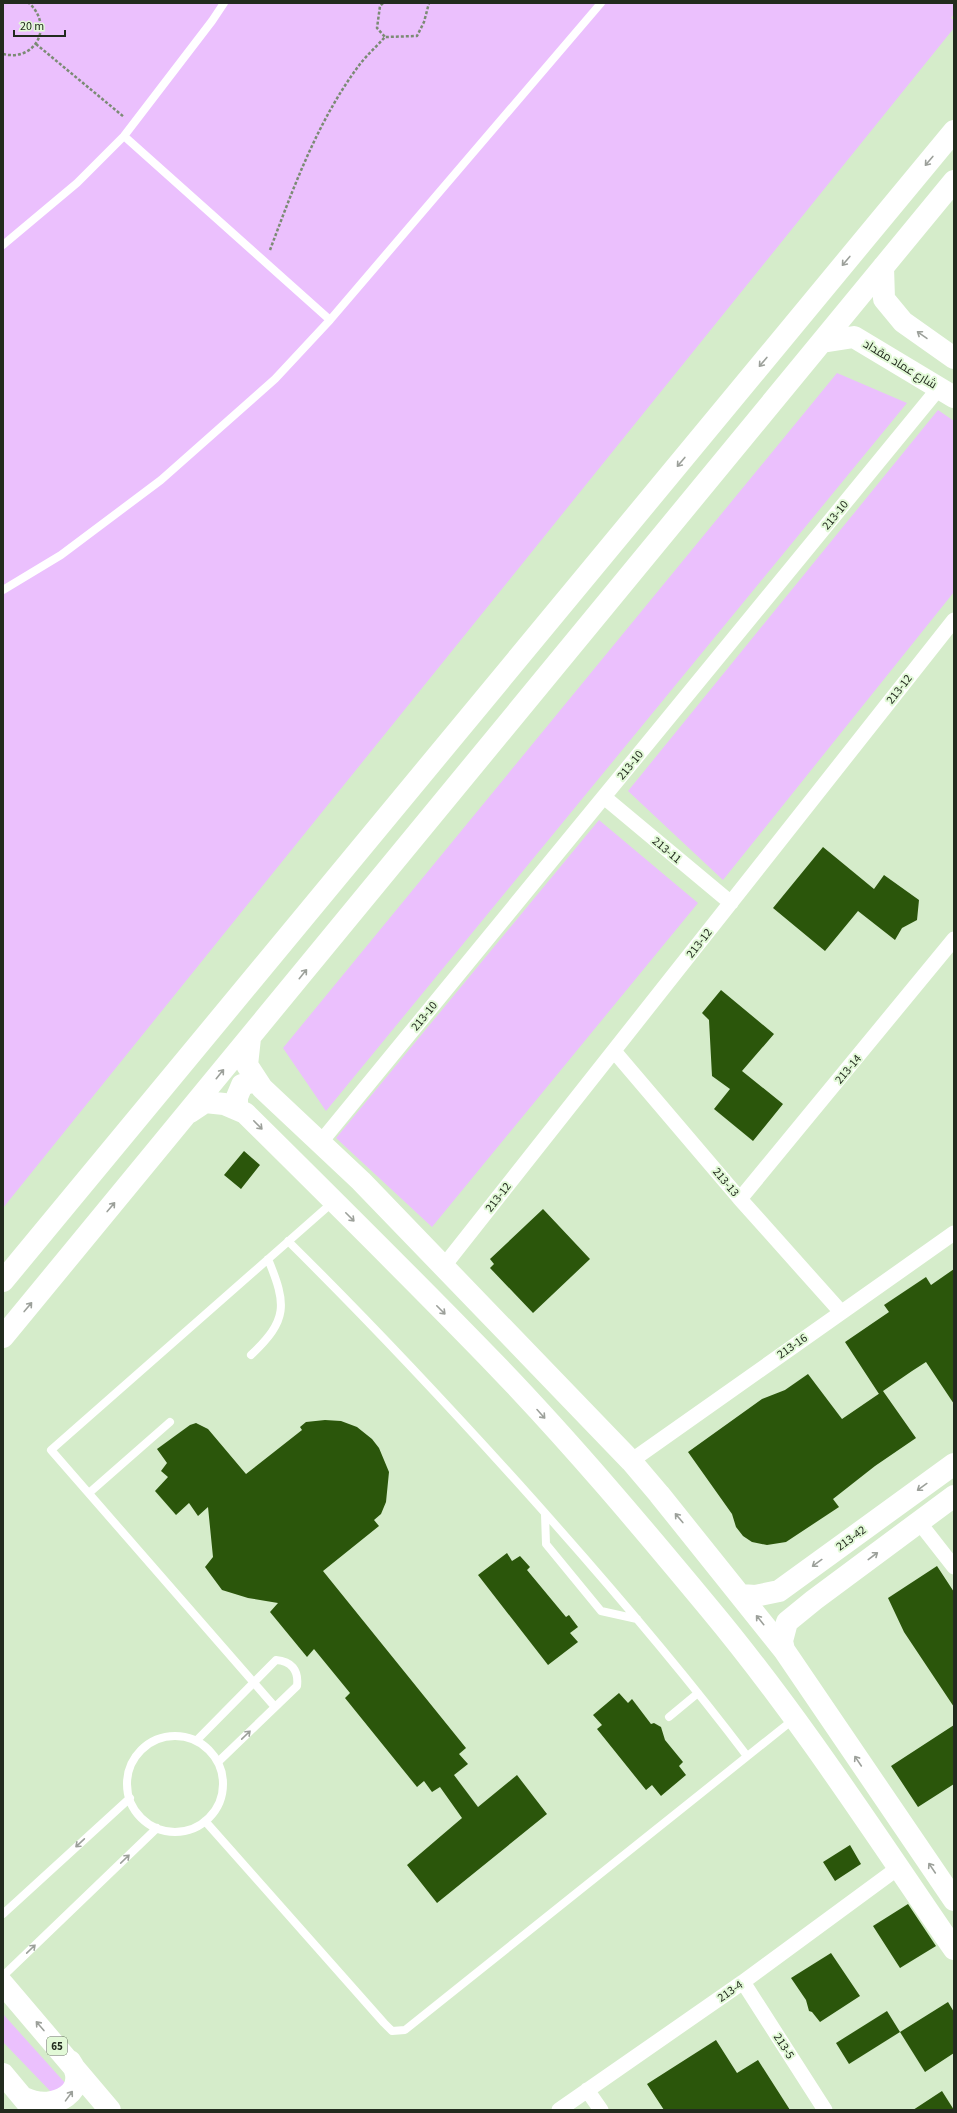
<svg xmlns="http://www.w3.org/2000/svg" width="957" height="2113" viewBox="0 0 957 2113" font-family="'Source Sans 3',Cairo,sans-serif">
	<rect width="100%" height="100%" fill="#d5ecca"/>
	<path fill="#ebc0fd" d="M3 3H954V14L951 18 954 20V28L3 1208Z
		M837 373 907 403 326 1111 283 1048Z
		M938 410 954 421V592L723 880 628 791Z
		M599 820 698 903 432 1227 336 1138Z
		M3 2014 66 2084 54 2095 3 2042Z"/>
	<path fill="#2b560b" d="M823 847 874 889 884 875 919 900 917 920 902 928 895 940 858 911 825 951 773 908Z
		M721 990 774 1034 742 1071 783 1104 753 1141 714 1109 730 1089 712 1076 709 1020 702 1013Z
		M244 1151 260 1165 241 1189 224 1175Z
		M543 1209 590 1259 533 1313 490 1268 494 1264 490 1259Z
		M954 1269V1404L926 1362 912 1371 883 1391 916 1438 875 1466 833 1499 839 1507 786 1542 767 1545 752 1542 743 1536 736 1527 732 1514 688 1452 762 1399 785 1390 808 1374 842 1419 883 1391 879 1394 845 1342 889 1312 884 1305 926 1277 931 1285Z
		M325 1420 341 1421 357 1427 372 1439 379 1448 389 1472 386 1502 381 1514 374 1520 379 1526 323 1571 466 1748 459 1754 468 1764 454 1775 478 1807 517 1775 547 1814 437 1903 407 1865 462 1818 440 1787 432 1792 424 1781 417 1787 345 1698 350 1693 314 1649 307 1657 270 1612 278 1603 248 1598 222 1590 205 1567 213 1557 208 1507 198 1516 189 1503 176 1515 155 1491 168 1477 161 1471 167 1463 157 1449 190 1425 196 1423 208 1429 246 1474 302 1430 300 1427 306 1422Z
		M507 1553 512 1561 520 1556 530 1567 527 1570 566 1617 569 1615 578 1627 570 1633 578 1642 548 1665 478 1575Z
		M937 1566 954 1592V1707L904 1632 888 1598Z
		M619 1693 628 1703 632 1699 651 1724 654 1723 661 1727 665 1740 683 1762 679 1766 686 1775 661 1796 652 1785 646 1790 597 1729 602 1725 593 1715Z
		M954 1725V1784L918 1807 891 1766Z
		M850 1845 861 1864 835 1881 823 1862Z
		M908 1904 936 1946 900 1968 873 1926Z
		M831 1953 860 1996 820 2022 812 2012 809 2011 806 2000 791 1978Z
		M948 2002 954 2012V2053L925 2072 900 2032Z
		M887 2011 900 2032 849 2064 836 2043Z
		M716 2040 737 2073 758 2060 790 2110H664L647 2084Z
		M942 2091 954 2110H913Z"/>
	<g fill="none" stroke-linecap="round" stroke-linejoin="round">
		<path stroke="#7b8b74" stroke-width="2.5" stroke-dasharray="3 2" stroke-linecap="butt" d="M383 3 380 6 377 28 385 37
			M36 44 124 117
			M3 54C36 62 54 26 29 3
			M270 250C294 186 318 120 360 64 367 55 377 46 385 37L417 36 424 22 429 3"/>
		<path stroke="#fff" stroke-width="8" d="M124 136 330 320
			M3 245 77 183 124 136 212 21 224 3
			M3 590 61 555 161 480 275 379 330 320 601 3
			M288 1241C368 1320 445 1402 520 1485 599 1573 676 1662 747 1756
			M251 1355C288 1320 287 1305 268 1259
			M89 1493 170 1422
			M545 1514 546 1544 601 1611 637 1619
			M275 1707 51 1450 333 1202
			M669 1717 698 1693
			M127 1784a48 48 0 1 1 96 0a48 48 0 1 1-96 0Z
			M196 1741 276 1660C291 1661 299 1670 297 1686L218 1762
			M205 1821 384 2023 392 2031 405 2030 794 1719
			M3 1914 130 1798
			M3 1976 157 1828"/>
		<path stroke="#fff" stroke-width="15" d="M604 797 731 903
			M614 1051 740 1199 841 1312
			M320 1143 939 388
			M740 1199 954 939
			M443 1267 954 620
			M631 1461 954 1233
			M918 1521 954 1567
			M743 1982 825 2110
			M587 2090 601 2110
			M559 2110 743 1982 898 1868"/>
		<path stroke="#fff" stroke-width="22" d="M883 267 884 299 903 322 954 358
			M822 342 854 337 954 397
			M250 1038 247 1065 262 1088 361 1181 631 1461 659 1494 784 1650 954 1900
			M237 1108V1097L242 1085 251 1082 258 1083
			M190 1112 205 1102 224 1104 245 1113C330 1197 415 1281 498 1367 572 1444 641 1526 709 1608 799 1716 875 1834 954 1949
			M3 1281 954 131
			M3 1337 954 181
			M741 1595 755 1596 779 1591 954 1464
			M784 1650 782 1641 787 1622 814 1600 954 1496"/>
		<path stroke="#fff" stroke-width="22" d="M3 1984 110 2110
			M3 2074 33 2110
			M24 2098C55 2113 91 2090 70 2061"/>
	</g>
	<defs><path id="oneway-shaft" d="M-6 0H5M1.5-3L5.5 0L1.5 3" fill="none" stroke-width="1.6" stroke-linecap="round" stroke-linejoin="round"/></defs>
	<g stroke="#9ca09a">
		<use href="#oneway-shaft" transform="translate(929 161) rotate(130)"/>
		<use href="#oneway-shaft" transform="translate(846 261) rotate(130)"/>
		<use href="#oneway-shaft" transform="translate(922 335) rotate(-145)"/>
		<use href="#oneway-shaft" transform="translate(763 362) rotate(130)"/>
		<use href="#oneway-shaft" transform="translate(681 462) rotate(130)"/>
		<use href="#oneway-shaft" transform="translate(303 974) rotate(-51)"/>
		<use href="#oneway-shaft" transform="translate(220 1074) rotate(-51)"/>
		<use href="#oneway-shaft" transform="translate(258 1125) rotate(45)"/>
		<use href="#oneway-shaft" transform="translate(111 1207) rotate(-50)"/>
		<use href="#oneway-shaft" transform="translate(350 1217) rotate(45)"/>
		<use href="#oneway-shaft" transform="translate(28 1307) rotate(-50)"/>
		<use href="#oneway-shaft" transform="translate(441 1310) rotate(45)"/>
		<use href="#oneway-shaft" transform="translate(541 1414) rotate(48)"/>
		<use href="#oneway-shaft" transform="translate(922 1487) rotate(144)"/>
		<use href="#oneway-shaft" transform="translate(679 1518) rotate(-130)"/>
		<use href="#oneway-shaft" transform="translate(873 1556) rotate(-37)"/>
		<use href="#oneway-shaft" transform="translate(817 1563) rotate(144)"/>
		<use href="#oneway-shaft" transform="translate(760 1620) rotate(-129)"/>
		<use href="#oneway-shaft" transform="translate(246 1735) rotate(-44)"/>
		<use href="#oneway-shaft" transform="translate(858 1761) rotate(-124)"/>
		<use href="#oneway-shaft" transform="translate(80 1843) rotate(137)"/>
		<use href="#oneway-shaft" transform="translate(125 1859) rotate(-44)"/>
		<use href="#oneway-shaft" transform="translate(932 1868) rotate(-124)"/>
		<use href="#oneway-shaft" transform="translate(31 1949) rotate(-44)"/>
		<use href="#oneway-shaft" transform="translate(40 2026) rotate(-131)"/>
		<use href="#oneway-shaft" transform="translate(69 2096) rotate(-54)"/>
	</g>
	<g text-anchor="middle" stroke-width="4" stroke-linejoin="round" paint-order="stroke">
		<rect fill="#e2f9d7" stroke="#5c6956" stroke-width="1" x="47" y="2037" width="20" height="18" rx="3"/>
		<g font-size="11" font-weight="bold" fill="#222b1e">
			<text x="57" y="2050">65</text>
		</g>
		<g font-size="12" fill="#222b1e" stroke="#e2f9d7">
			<text transform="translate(900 364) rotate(31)" y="4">شارع عماد مقداد</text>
			<text transform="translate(835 515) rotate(-51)" y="4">213-10</text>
			<text transform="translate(899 689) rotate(-52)" y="4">213-12</text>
			<text transform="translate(630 765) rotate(-51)" y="4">213-10</text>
			<text transform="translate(667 850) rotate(40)" y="4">213-11</text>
			<text transform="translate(699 943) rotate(-52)" y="4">213-12</text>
			<text transform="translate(424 1016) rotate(-51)" y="4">213-10</text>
			<text transform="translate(848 1069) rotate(-50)" y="4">213-14</text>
			<text transform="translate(726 1182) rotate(50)" y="4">213-13</text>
			<text transform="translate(498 1197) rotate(-52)" y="4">213-12</text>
			<text transform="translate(792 1346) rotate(-35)" y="4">213-16</text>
			<text transform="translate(851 1538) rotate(-36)" y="4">213-42</text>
			<text transform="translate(730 1991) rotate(-35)" y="4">213-4</text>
			<text transform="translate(784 2046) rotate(57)" y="4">213-5</text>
		</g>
	</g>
	<rect width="957" height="2113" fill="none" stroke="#222b1e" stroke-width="8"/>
	<path d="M14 30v6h51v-6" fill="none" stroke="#222b1e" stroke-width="2"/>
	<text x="20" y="30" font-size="12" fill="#222b1e" stroke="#e2f9d7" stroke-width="3" paint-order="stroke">20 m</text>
</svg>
